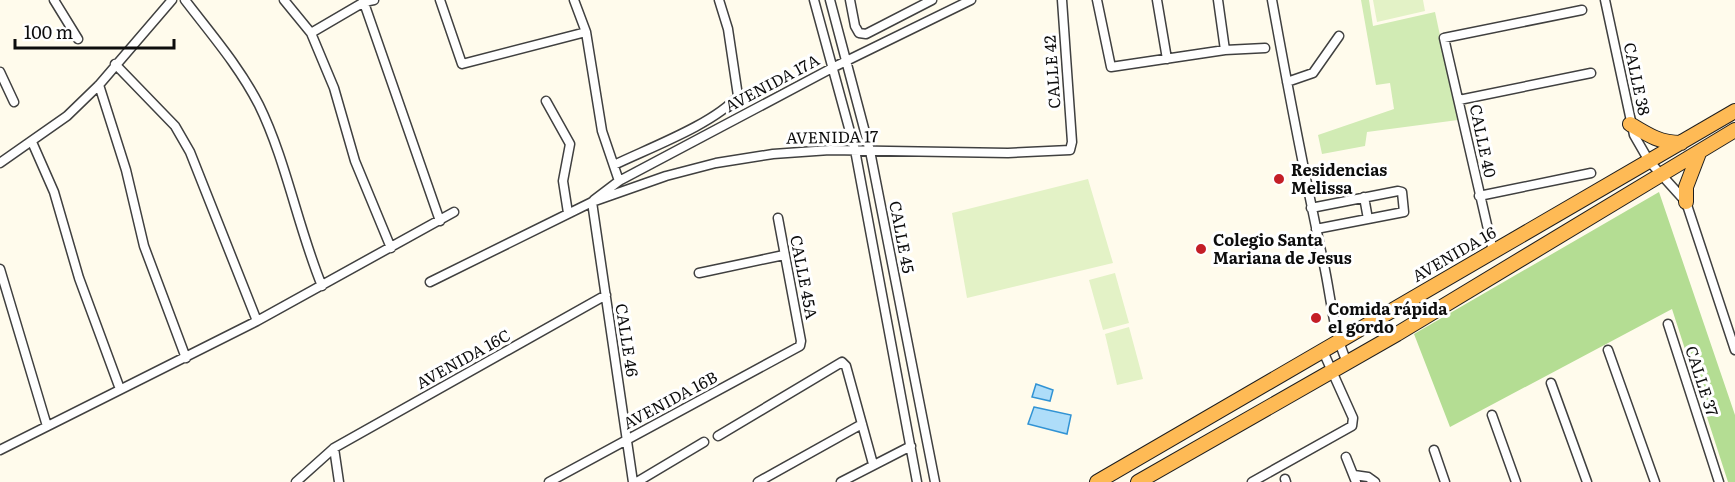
<svg xmlns="http://www.w3.org/2000/svg" width="1735" height="482" viewBox="0 0 1735 482" font-family="Literata,serif">
	<rect width="100%" height="100%" fill="#fffbec"/>
	<path fill="#d1ebb4" d="M1361 0H1369L1373 26 1435 12 1458 120 1367 132 1365 146 1322 154 1318 135 1394 109 1390 83 1376 85Z"/>
	<path fill="#b4dd93" d="M1659 192 1735 415V482H1728L1672 309 1450 427 1414 334Z"/>
	<path fill="#e3f2c6" d="M1373 0H1423L1425 11 1377 22Z
		M1088 179 1113 263 967 298 952 213Z
		M1115 273 1129 323 1103 330 1089 280Z
		M1129 327 1143 379 1117 385 1105 334Z"/>
	<path fill="#aeddf9" stroke="#3193d4" stroke-width="1.5" d="M1036 384 1053 390 1050 401 1032 397Z
		M1034 407 1071 415 1067 434 1028 424Z"/>
	<g fill="none" stroke-linecap="round" stroke-linejoin="round">
		<defs>
			<path id="minor" d="M54 0 78 39
				M185 0C211 34 239 66 259 105 286 160 298 228 322 286
				M284 0 311 33 334 88 355 161 391 248
				M363 0 440 221
				M440 0 462 64 586 32
				M574 0 586 32 602 131 619 181
				M814 0 855 150 917 482
				M830 0 870 151 935 482
				M850 0 855 26 859 33 866 34 932 0
				M1097 0 1111 67 1225 50 1265 48
				M1157 0 1167 59
				M1218 0 1225 50
				M1272 0C1288 89 1305 177 1324 265 1331 297 1333 332 1347 362
				M1605 0 1634 135 1649 161 1686 202 1735 350
				M311 33 364 2 374 0
				M115 64 175 126 190 152 257 321
				M0 72 14 102
				M1287 82 1313 73 1339 36
				M99 85 126 170 144 246 186 358
				M1459 100 1591 73
				M546 101 570 144 563 181 568 213
				M32 142 54 192 79 278 120 389
				M0 163 67 116 99 85 172 0
				M614 165C649 148 714 124 738 96L728 29 719 0
				M1479 196 1591 173
				M1364 197 1368 219
				M594 200 619 181 834 67 971 0
				M592 202 633 482
				M1311 208 1398 191 1402 192 1404 212 1316 229
				M1493 251 1444 38 1582 10
				M0 269 47 426
				M699 273 784 255
				M430 282 592 202 666 176 716 163 773 154 830 150 1008 153 1070 150 1072 142 1062 0
				M1668 324 1719 482
				M1608 350 1655 482
				M1551 383 1587 482
				M1492 415 1516 482
				M718 436 842 362 846 366 873 464
				M334 448 339 482
				M0 450 257 321 454 212
				M1434 450 1445 482
				M1346 457 1356 482
				M1354 475 1368 477 1375 482
				M1285 479 1286 482
				M296 482 334 448 606 295
				M549 482 800 346 801 341 778 218
				M637 482 704 442
				M758 482 862 424
				M841 482 911 446
				M1252 482 1352 426 1353 418 1322 349"/>
			<path id="trunk" d="M1630 124C1648 135 1660 143 1681 143
				M1686 202V187L1699 153
				M1097 482 1735 111
				M1138 482 1397 334 1735 130"/>
		</defs>
		<use href="#minor" stroke="#404040" stroke-width="11"/>
		<use href="#trunk" stroke="#1e1e1e" stroke-width="16"/>
		<use href="#minor" stroke="#fff" stroke-width="8"/>
		<use href="#trunk" stroke="#feba55" stroke-width="14"/>
	</g>
	<g fill="#c41e26" stroke="#fff" stroke-width="2">
		<circle cx="1279" cy="179" r="6"/>
		<circle cx="1201" cy="249" r="6"/>
		<circle cx="1316" cy="318" r="6"/>
	</g>
	<g text-anchor="middle" stroke-width="6" stroke-linejoin="round" paint-order="stroke">
		<g font-size="16" fill="#0d0d0d" stroke="#fff">
			<text transform="translate(1052 72) rotate(-94)" y="6">CALLE 42</text>
			<text transform="translate(1637 79) rotate(78)" y="6">CALLE 38</text>
			<text transform="translate(772 83) rotate(-28)" y="6">AVENIDA 17A</text>
			<text transform="translate(832 137) rotate(-1)" y="6">AVENIDA 17</text>
			<text transform="translate(1483 141) rotate(78)" y="6">CALLE 40</text>
			<text transform="translate(902 237) rotate(79)" y="6">CALLE 45</text>
			<text transform="translate(1454 254) rotate(-30)" y="6">AVENIDA 16</text>
			<text transform="translate(804 277) rotate(79)" y="6">CALLE 45A</text>
			<text transform="translate(627 340) rotate(81)" y="6">CALLE 46</text>
			<text transform="translate(463 359) rotate(-29)" y="6">AVENIDA 16C</text>
			<text transform="translate(1702 381) rotate(72)" y="6">CALLE 37</text>
			<text transform="translate(670 400) rotate(-28)" y="6">AVENIDA 16B</text>
		</g>
		<g font-size="16" font-weight="bold" fill="#0d0d0d" stroke="#fff" text-anchor="start">
			<text x="1291" y="176">Residencias<tspan x="1291" dy="18">Melissa</tspan></text>
			<text x="1213" y="246">Colegio Santa<tspan x="1213" dy="18">Mariana de Jesus</tspan></text>
			<text x="1328" y="315">Comida rápida<tspan x="1328" dy="18">el gordo</tspan></text>
		</g>
	</g>
	<path d="M15 39v9h159v-9" fill="none" stroke="#0d0d0d" stroke-width="3"/>
	<text x="24" y="39" font-size="18" fill="#0d0d0d" stroke="#ffffff" stroke-width="4.5" paint-order="stroke">100 m</text>
</svg>
